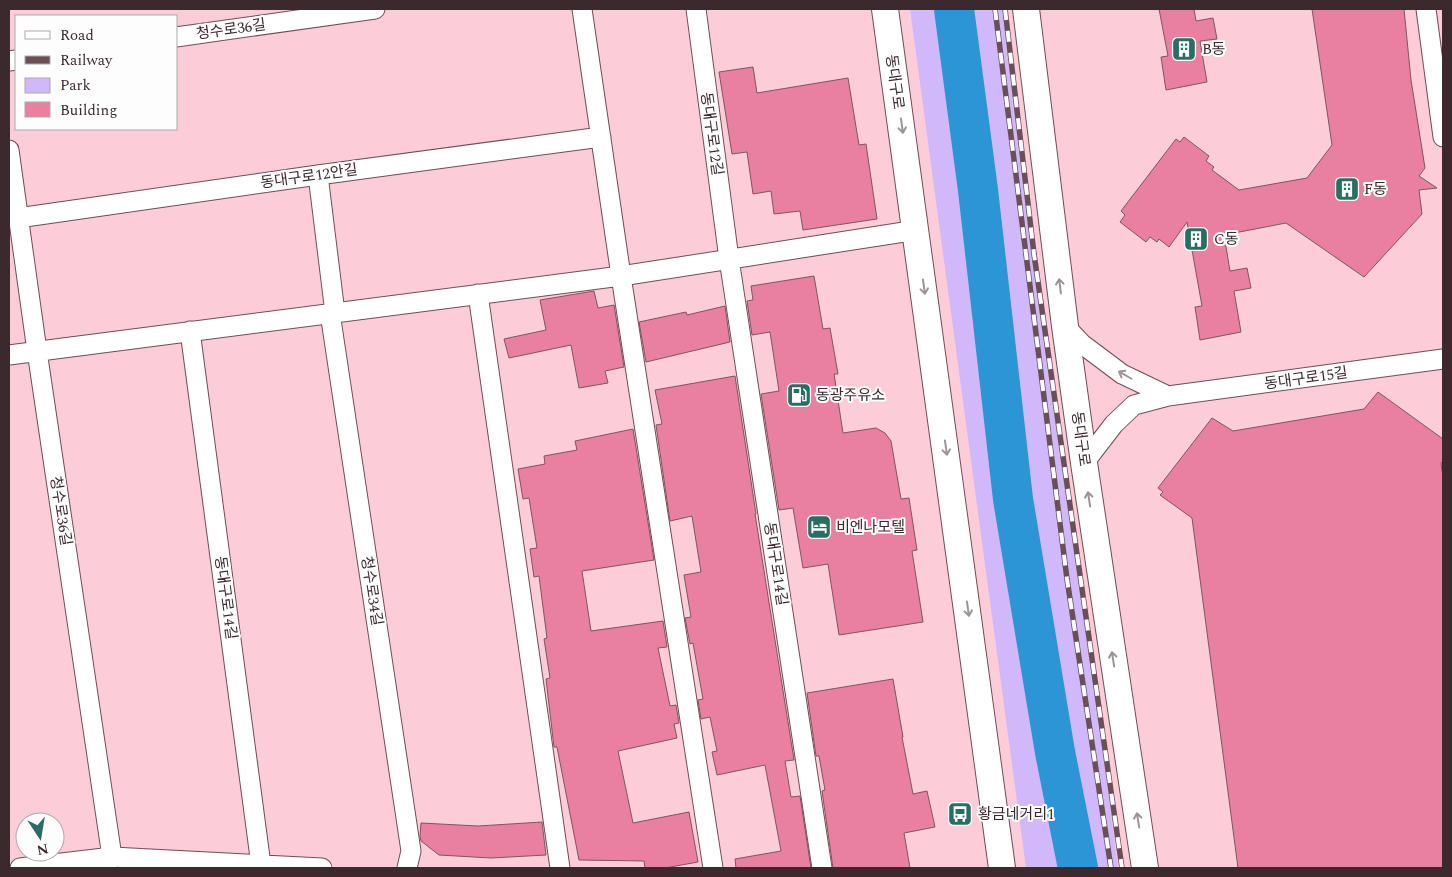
<svg xmlns="http://www.w3.org/2000/svg" width="1452" height="877" viewBox="0 0 1452 877" font-family="Spectral,'Noto Sans KR',serif">
	<rect width="100%" height="100%" fill="#fccdd9"/>
	<path fill="#d0b8fa" d="M910 9H1003L1058 406 1118 868H1026Z"/>
	<g fill="none" stroke-linecap="round" stroke-linejoin="round">
		<path stroke="#2c95d5" stroke-width="40" d="M954 9 978 190 1013 499 1055 752 1078 868"/>
	</g>
	<path fill="#e980a1" stroke="#7d5560" d="M1159 9H1194L1196 21 1213 18 1217 39 1200 41 1207 82 1166 90 1161 57 1168 56Z
		M1312 9H1404L1411 80 1425 168 1419 176 1437 188 1419 190 1422 214 1364 277 1286 223 1224 235 1230 271 1247 268 1251 288 1234 291 1241 332 1200 340 1195 307 1202 306 1187 222 1169 247 1159 239 1157 242 1150 237 1146 242 1120 222 1125 215 1121 211 1176 139 1180 142 1184 137 1209 156 1206 161 1214 167 1212 170 1239 190 1307 178 1332 145Z
		M753 67 757 93 848 78 859 145 866 144 877 219 803 230 800 211 774 214 771 191 753 194 747 152 732 154 719 72Z
		M814 276 823 329 830 328 838 374H834L843 433 876 428 885 433 891 441 901 499 909 498 917 550 912 551 923 622 839 635 828 564 803 568 793 508 779 510 761 394 779 391 770 332 752 335 747 301 753 300 751 286Z
		M594 291 598 308 614 305 624 367 605 371 608 383 579 388 571 345 509 358 504 339 546 330 540 300Z
		M725 306 730 342 646 362 639 322 686 312 687 315Z
		M735 376 756 514H755L794 760 785 761 791 797 800 796 811 868H736L735 859 781 851 765 765 717 775 712 752 717 751 710 717 701 719 698 700 703 699 693 643 690 644 685 618 691 617 684 575 701 572 692 516 670 521 656 425 662 424 655 390Z
		M1378 392 1443 439V461L1441 463 1443 477V868H1238L1192 518 1160 495 1163 492 1158 488 1212 418 1233 431 1364 409Z
		M633 429 654 560 582 571 591 631 663 621 667 647 658 648 670 706 676 705 679 723 674 724 677 738 618 751 633 823 689 812 698 862 665 868H645L644 861 579 860 557 747H554L546 679 550 678 544 639 547 638 539 576 534 577 530 549 537 548 529 498 523 499 518 469 545 464 544 456 577 450 575 441Z
		M893 679 903 737H902L913 794 927 791 935 827 904 833 910 868H833L822 791 825 790 819 756H816L807 693Z
		M542 822 546 855 491 858 439 855 421 841 420 836 421 823 478 826Z"/>
	<g fill="none" stroke-linecap="round" stroke-linejoin="round">
		<defs>
			<path id="street" d="M582 9 621 276 713 868
				M696 9 729 259 822 868
				M1426 9 1443 137
				M176 37 375 9
				M9 61 16 60
				M9 150 37 351 112 857 103 868
				M318 175 335 313
				M18 218 318 175 601 137
				M478 294 560 868
				M330 313 411 851 407 868
				M1065 326 1082 344 1122 374 1168 396
				M190 331 261 865
				M9 355 621 276 917 230
				M1084 463 1114 424 1134 405 1168 396 1443 359
				M20 868 112 857 322 868"/>
			<path id="secondary" d="M885 9 1002 868
				M1026 9 1065 326 1084 463 1145 868"/>
		</defs>
		<use href="#street" stroke="#724b56" stroke-width="21"/>
		<use href="#secondary" stroke="#724b56" stroke-width="28"/>
		<use href="#street" stroke="#fff" stroke-width="19"/>
		<use href="#secondary" stroke="#fff" stroke-width="26"/>
		<defs>
			<path id="rail" d="M995 9 1067 579 1111 868
				M1005 9 1034 254 1122 868"/>
		</defs>
		<use href="#rail" stroke="#695057" stroke-width="5.5"/>
		<use href="#rail" stroke="#fdfdfd" stroke-width="4" stroke-dasharray="11" stroke-linecap="butt"/>
	</g>
	<defs><path id="oneway-shaft" d="M-6 0H5M1.5-3L5.5 0L1.5 3" fill="none" stroke-width="1.6" stroke-linecap="round" stroke-linejoin="round" transform="scale(1.25)"/></defs>
	<g stroke="#9d9496">
		<use href="#oneway-shaft" transform="translate(902 126) rotate(82)"/>
		<use href="#oneway-shaft" transform="translate(1060 286) rotate(-97)"/>
		<use href="#oneway-shaft" transform="translate(924 287) rotate(82)"/>
		<use href="#oneway-shaft" transform="translate(1125 375) rotate(-150)"/>
		<use href="#oneway-shaft" transform="translate(946 448) rotate(82)"/>
		<use href="#oneway-shaft" transform="translate(1089 499) rotate(-99)"/>
		<use href="#oneway-shaft" transform="translate(968 609) rotate(82)"/>
		<use href="#oneway-shaft" transform="translate(1113 659) rotate(-99)"/>
		<use href="#oneway-shaft" transform="translate(1138 820) rotate(-99)"/>
	</g>
	<defs>
		<symbol id="building-square" viewBox="-11 -11 22 22"><rect x="-9" y="-9" width="18" height="18" rx="4" fill="#286e63" stroke="#fdfdfd"/><path d="M-4-6H4V6H1V3H-1V6H-4ZM-2.5-4.3h1.7v1.8h-1.7ZM.8-4.3h1.7v1.8H.8ZM-2.5-1h1.7V.8h-1.7ZM.8-1h1.7V.8H.8Z" fill="#fff"/></symbol>
		<symbol id="fuel-square" viewBox="-11 -11 22 22"><rect x="-9" y="-9" width="18" height="18" rx="4" fill="#286e63" stroke="#fdfdfd"/><path d="M-5.5-6h7V0h2V4h1.3V-2.5L3-4.5l.8-.8L6-3V5H2.5V1h-1V6h-7ZM-4.2-4.7v3.2H.2V-4.7Z" fill="#fff"/></symbol>
		<symbol id="hotel-square" viewBox="-11 -11 22 22"><rect x="-9" y="-9" width="18" height="18" rx="4" fill="#286e63" stroke="#fdfdfd"/><path d="M-6-4.5h1.5V1H6V5H4.5V3h-9V5H-6ZM-4 0a1.8 1.8 0 1 1 3.6 0ZM.5 0V-2.5h3Q6-2.5 6 0Z" fill="#fff"/></symbol>
		<symbol id="bus-square" viewBox="-11 -11 22 22"><rect x="-9" y="-9" width="18" height="18" rx="4" fill="#286e63" stroke="#fdfdfd"/><path d="M-5-6H5V4H4V6H2V4H-2V6H-4V4H-5ZM-3.5-4V0h7V-4ZM-3.5 1.2v1.5H-2V1.2ZM2 1.2v1.5H3.5V1.2Z" fill="#fff"/></symbol>
	</defs>
	<g fill-rule="evenodd">
		<use href="#building-square" x="1170" y="35" width="28" height="28"/>
		<use href="#building-square" x="1333" y="175" width="28" height="28"/>
		<use href="#building-square" x="1182" y="225" width="28" height="28"/>
		<use href="#fuel-square" x="785" y="381" width="28" height="28"/>
		<use href="#hotel-square" x="805" y="513" width="28" height="28"/>
		<use href="#bus-square" x="946" y="800" width="28" height="28"/>
	</g>
	<g text-anchor="middle" stroke-width="4" stroke-linejoin="round" paint-order="stroke">
		<g font-size="15" fill="#3b292e" stroke="#fdfdfd">
			<text transform="translate(231 29) rotate(-8)" y="5">청수로36길</text>
			<text transform="translate(895 82) rotate(82)" y="5">동대구로</text>
			<text transform="translate(712 134) rotate(82)" y="5">동대구로12길</text>
			<text transform="translate(309 176) rotate(-8)" y="5">동대구로12안길</text>
			<text transform="translate(1306 378) rotate(-8)" y="5">동대구로15길</text>
			<text transform="translate(1081 439) rotate(82)" y="5">동대구로</text>
			<text transform="translate(61 511) rotate(81)" y="5">청수로36길</text>
			<text transform="translate(776 564) rotate(81)" y="5">동대구로14길</text>
			<text transform="translate(372 591) rotate(81)" y="5">청수로34길</text>
			<text transform="translate(226 598) rotate(82)" y="5">동대구로14길</text>
		</g>
		<g font-size="15" fill="#3b292e" stroke="#fdfdfd" text-anchor="start">
			<text x="1202" y="54">B동</text>
			<text x="1364" y="194">F동</text>
			<text x="1214" y="244">C동</text>
			<text x="816" y="400">동광주유소</text>
			<text x="836" y="532">비엔나모텔</text>
			<text x="978" y="819">황금네거리1</text>
		</g>
	</g>
	<rect width="1452" height="877" fill="none" stroke="#3b292e" stroke-width="20"/>
	<rect x="15" y="15" width="162" height="115" fill="#fdfdfd" stroke="#afa8aa"/>
	<rect x="25" y="31" width="25" height="8" fill="#ffffff" stroke="#afa8aa"/>
	<text x="60" y="40" font-size="15" fill="#3b292e">Road</text>
	<rect x="25" y="56" width="25" height="8" fill="#695057" stroke="#afa8aa"/>
	<text x="60" y="65" font-size="15" fill="#3b292e">Railway</text>
	<rect x="25" y="78" width="25" height="15" fill="#d0b8fa" stroke="#afa8aa"/>
	<text x="60" y="90" font-size="15" fill="#3b292e">Park</text>
	<rect x="25" y="102" width="25" height="15" fill="#e980a1" stroke="#afa8aa"/>
	<text x="60" y="115" font-size="15" fill="#3b292e">Building</text>
	<g transform="translate(40 837) rotate(168)"><circle r="24" fill="#fdfdfd" stroke="#afa8aa"/>
	<path d="M0-4L9 19L0 12L-9 19Z" fill="#286e63"/>
	<text y="-8" font-size="14" font-weight="bold" text-anchor="middle" fill="#3b292e">N</text>
	</g>
</svg>
